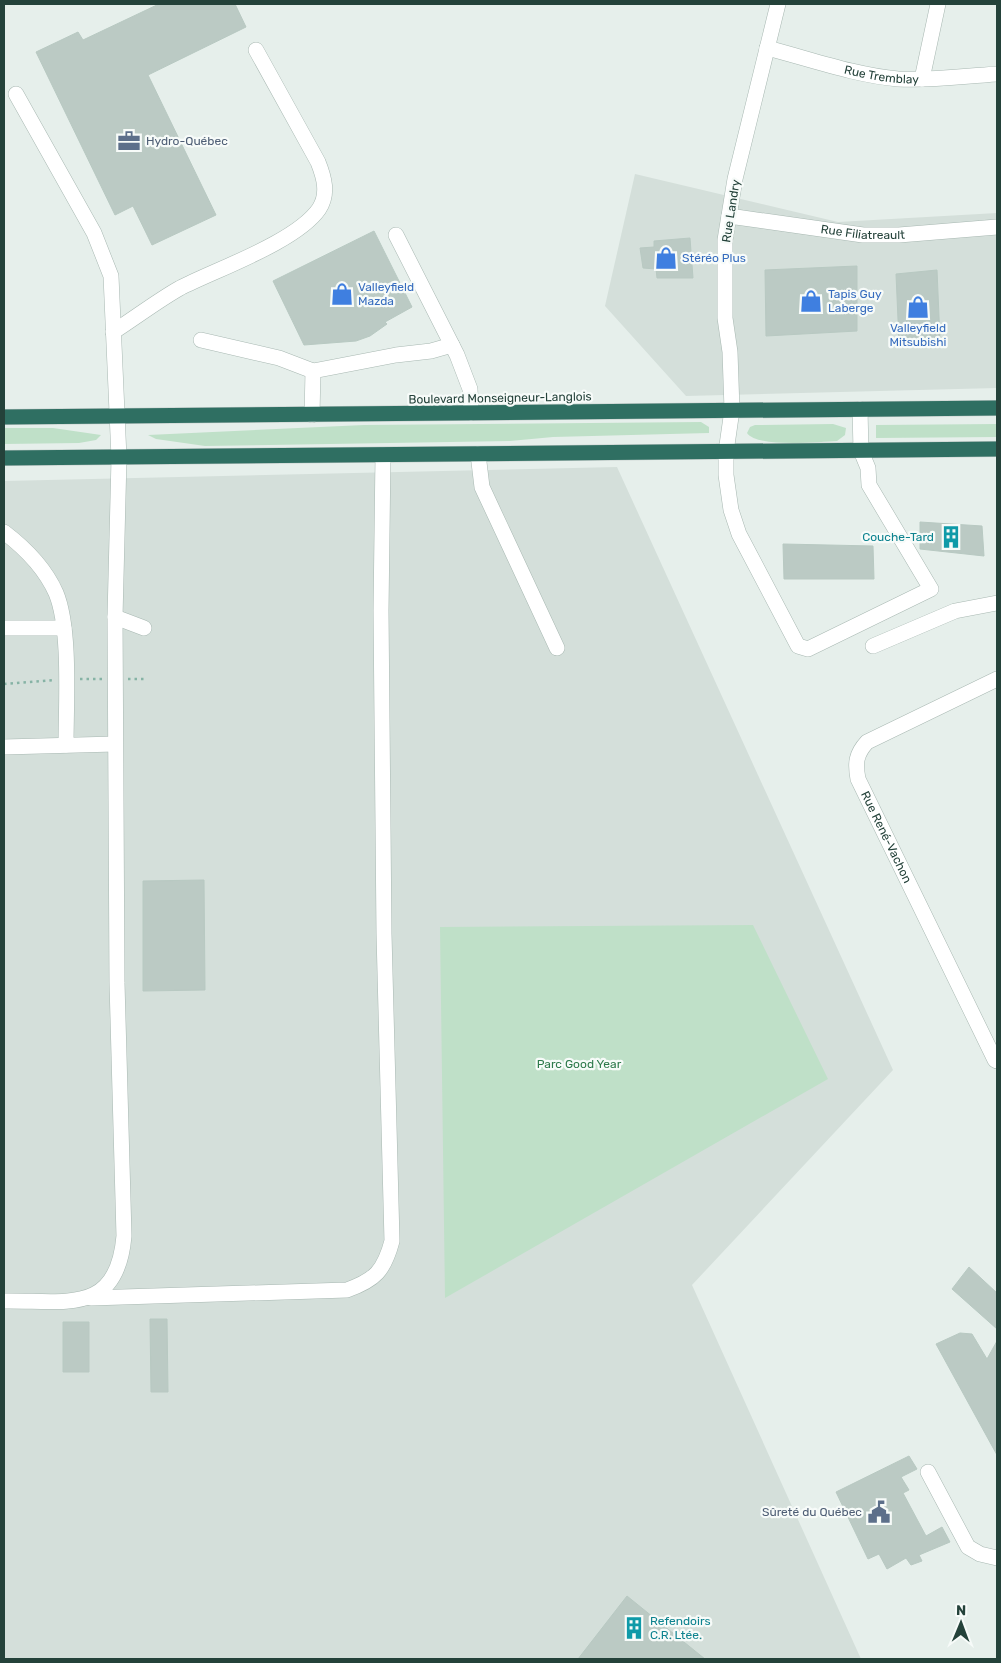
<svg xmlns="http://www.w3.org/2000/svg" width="1001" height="1663" viewBox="0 0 1001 1663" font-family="Rubik,sans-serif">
	<rect width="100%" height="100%" fill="#e6efeb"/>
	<path fill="#d4dfda" d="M635 174 838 222 997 213V388L686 396 605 306Z
		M617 467 893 1070 692 1285 861 1659H4V481Z"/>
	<path fill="#bfe0c8" d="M701 422 709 427V433L553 437 510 441 205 446 156 439 148 435 364 425Z
		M833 424 846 428 845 435 837 441C819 442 757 448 747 433L750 427 755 425Z
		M997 424V437L876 438V425Z
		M4 428H53L101 435 96 440 79 443 4 444Z
		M753 925 828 1079 445 1298 440 927Z"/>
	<path fill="#bbcac4" stroke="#b8c9c2" d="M159 4H235L246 27 148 75 216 215 152 245 133 206 115 215 36 52 78 32 83 40Z
		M374 231 412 307 385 322 387 324 370 336 356 341 304 345 273 281Z
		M690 238 693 278H657L656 269 643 268 640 248 654 247V241Z
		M857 266V331L766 336 765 270Z
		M937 270 940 340 899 342 896 274Z
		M920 522 982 526 984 556 920 549Z
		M783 544 873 546 874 579H784Z
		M204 880 205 990 143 991V881Z
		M969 1267 997 1293V1329L952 1289Z
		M150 1319H167L168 1392H151Z
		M63 1322H89V1372H63Z
		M960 1333 972 1334 987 1359 997 1341V1455L936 1344Z
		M909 1456 917 1469 901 1477 909 1490 903 1493 926 1536 942 1527 950 1542 919 1555 922 1561 911 1565 906 1558 887 1569 879 1554 868 1559 836 1492Z
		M627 1596 705 1659H578Z"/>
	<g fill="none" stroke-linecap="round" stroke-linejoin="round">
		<defs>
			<g id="minor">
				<path d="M778 4 735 179 725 240V318L730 352 732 410 726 452V475L731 510 739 534 798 646 808 649 931 589 869 485 868 468 861 451 860 409"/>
				<path id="s1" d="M767 48C810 59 854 75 898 79 931 81 964 76 997 74"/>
				<path d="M922 79 938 4"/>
				<path id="s2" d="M729 216 863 235H899L997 227"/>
				<path d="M396 235 457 355 470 389 471 413"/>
				<path d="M113 332C135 318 157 301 180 288 217 269 296 242 319 209 329 194 324 177 318 162L256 50"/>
				<path d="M201 340 279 358 313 371 396 355 431 351 452 345"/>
				<path d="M312 415 313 371"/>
				<path d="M478 454 482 487 557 648"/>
				<path d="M4 532C25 548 45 568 56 593 71 629 66 704 66 745"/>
				<path d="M115 617 144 628"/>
				<path d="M4 628H64"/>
				<path d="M873 646 955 611 997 603"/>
				<path id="s3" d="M997 679 867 742C856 754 855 763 858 779L995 1060 997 1061"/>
				<path d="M4 747 115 744"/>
				<path d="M91 1298 347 1290C375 1280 384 1271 392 1241L384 934 381 611 383 455"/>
				<path d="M4 1301C66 1300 117 1316 124 1236L117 983 115 617 119 458 111 276 94 233 16 94"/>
				<path d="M928 1472 968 1547 980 1554 997 1558"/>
			</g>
			<path id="highway" d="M4 417 997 408
				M4 458 997 449"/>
		</defs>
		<use href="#minor" stroke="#a8b8b2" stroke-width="16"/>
		<use href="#highway" stroke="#c2cac8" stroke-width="16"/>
		<path stroke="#86b3a5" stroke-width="2.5" stroke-dasharray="2.5 4" stroke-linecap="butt" d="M80 679H102
			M128 679H144
			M4 684 55 680"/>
		<use href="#minor" stroke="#fff" stroke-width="15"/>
		<use href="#highway" stroke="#2f6f62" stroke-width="15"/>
	</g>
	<defs>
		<symbol id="office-bare" viewBox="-9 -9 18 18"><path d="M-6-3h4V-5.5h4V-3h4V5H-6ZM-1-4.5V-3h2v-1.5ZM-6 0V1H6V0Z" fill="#5c6f8a" stroke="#f7fbf9" stroke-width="2.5" paint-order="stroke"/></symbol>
		<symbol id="shop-bare" viewBox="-9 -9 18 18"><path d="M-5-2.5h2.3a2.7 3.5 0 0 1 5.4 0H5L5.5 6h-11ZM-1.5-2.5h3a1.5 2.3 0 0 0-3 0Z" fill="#3f7fe0" stroke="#f7fbf9" stroke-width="2.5" paint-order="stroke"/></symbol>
		<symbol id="building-bare" viewBox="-9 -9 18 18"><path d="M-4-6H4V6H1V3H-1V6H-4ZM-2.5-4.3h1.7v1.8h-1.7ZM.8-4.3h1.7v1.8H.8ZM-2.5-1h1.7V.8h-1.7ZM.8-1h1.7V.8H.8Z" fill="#0f9aa8" stroke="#f7fbf9" stroke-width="2.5" paint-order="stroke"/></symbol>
		<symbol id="civic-bare" viewBox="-9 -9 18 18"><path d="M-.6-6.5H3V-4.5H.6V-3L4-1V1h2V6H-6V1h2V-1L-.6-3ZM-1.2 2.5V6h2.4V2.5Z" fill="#5c6f8a" stroke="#f7fbf9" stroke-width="2.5" paint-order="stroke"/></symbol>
	</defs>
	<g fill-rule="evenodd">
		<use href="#office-bare" x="113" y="125" width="32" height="32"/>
		<use href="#shop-bare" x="650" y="242" width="32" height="32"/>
		<use href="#shop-bare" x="326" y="278" width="32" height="32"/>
		<use href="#shop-bare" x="795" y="285" width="32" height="32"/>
		<use href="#shop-bare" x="902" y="291" width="32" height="32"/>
		<use href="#building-bare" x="935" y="521" width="32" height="32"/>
		<use href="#civic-bare" x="863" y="1496" width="32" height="32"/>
		<use href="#building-bare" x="618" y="1612" width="32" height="32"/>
	</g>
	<g text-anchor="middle" stroke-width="4.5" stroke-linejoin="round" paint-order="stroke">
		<g font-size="12" fill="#24423a" stroke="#f7fbf9">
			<text dy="4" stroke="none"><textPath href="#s1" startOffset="118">Rue Tremblay</textPath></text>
			<text transform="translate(731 211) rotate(-81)" y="4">Rue Landry</text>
			<text dy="4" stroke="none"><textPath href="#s2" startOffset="135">Rue Filiatreault</textPath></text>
			<text transform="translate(500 398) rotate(-1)" y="4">Boulevard Monseigneur-Langlois</text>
			<text dy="4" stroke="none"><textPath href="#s3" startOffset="249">Rue René-Vachon</textPath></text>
		</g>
		<g font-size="12" fill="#4e5e75" stroke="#f7fbf9" text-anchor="start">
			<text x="146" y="145">Hydro-Québec</text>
			<text x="862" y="1516" text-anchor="end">Sûreté du Québec</text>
		</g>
		<g font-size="12" fill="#366cbe" stroke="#f7fbf9" text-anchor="start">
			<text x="682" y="262">Stéréo Plus</text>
			<text x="358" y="291">Valleyfield<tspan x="358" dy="14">Mazda</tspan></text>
			<text x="828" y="298">Tapis Guy<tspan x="828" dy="14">Laberge</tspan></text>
			<text x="918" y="332" text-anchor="middle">Valleyfield<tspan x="918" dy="14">Mitsubishi</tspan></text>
		</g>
		<g font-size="12" fill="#0d838f" stroke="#f7fbf9" text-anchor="end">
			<text x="934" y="541">Couche-Tard</text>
			<text x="650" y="1625" text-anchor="start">Refendoirs<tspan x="650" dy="14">C.R. Ltée.</tspan></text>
		</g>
		<g font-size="12" fill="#2d7a4b" stroke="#f7fbf9">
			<text x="579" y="1068">Parc Good Year</text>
		</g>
	</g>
	<rect width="1001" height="1663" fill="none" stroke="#24423a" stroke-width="10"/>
	<g transform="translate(961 1623) rotate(1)" stroke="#f7fbf9" stroke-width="4" paint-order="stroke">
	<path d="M0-4L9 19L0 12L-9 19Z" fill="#24423a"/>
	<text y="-8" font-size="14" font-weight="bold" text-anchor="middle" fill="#24423a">N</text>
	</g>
</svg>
